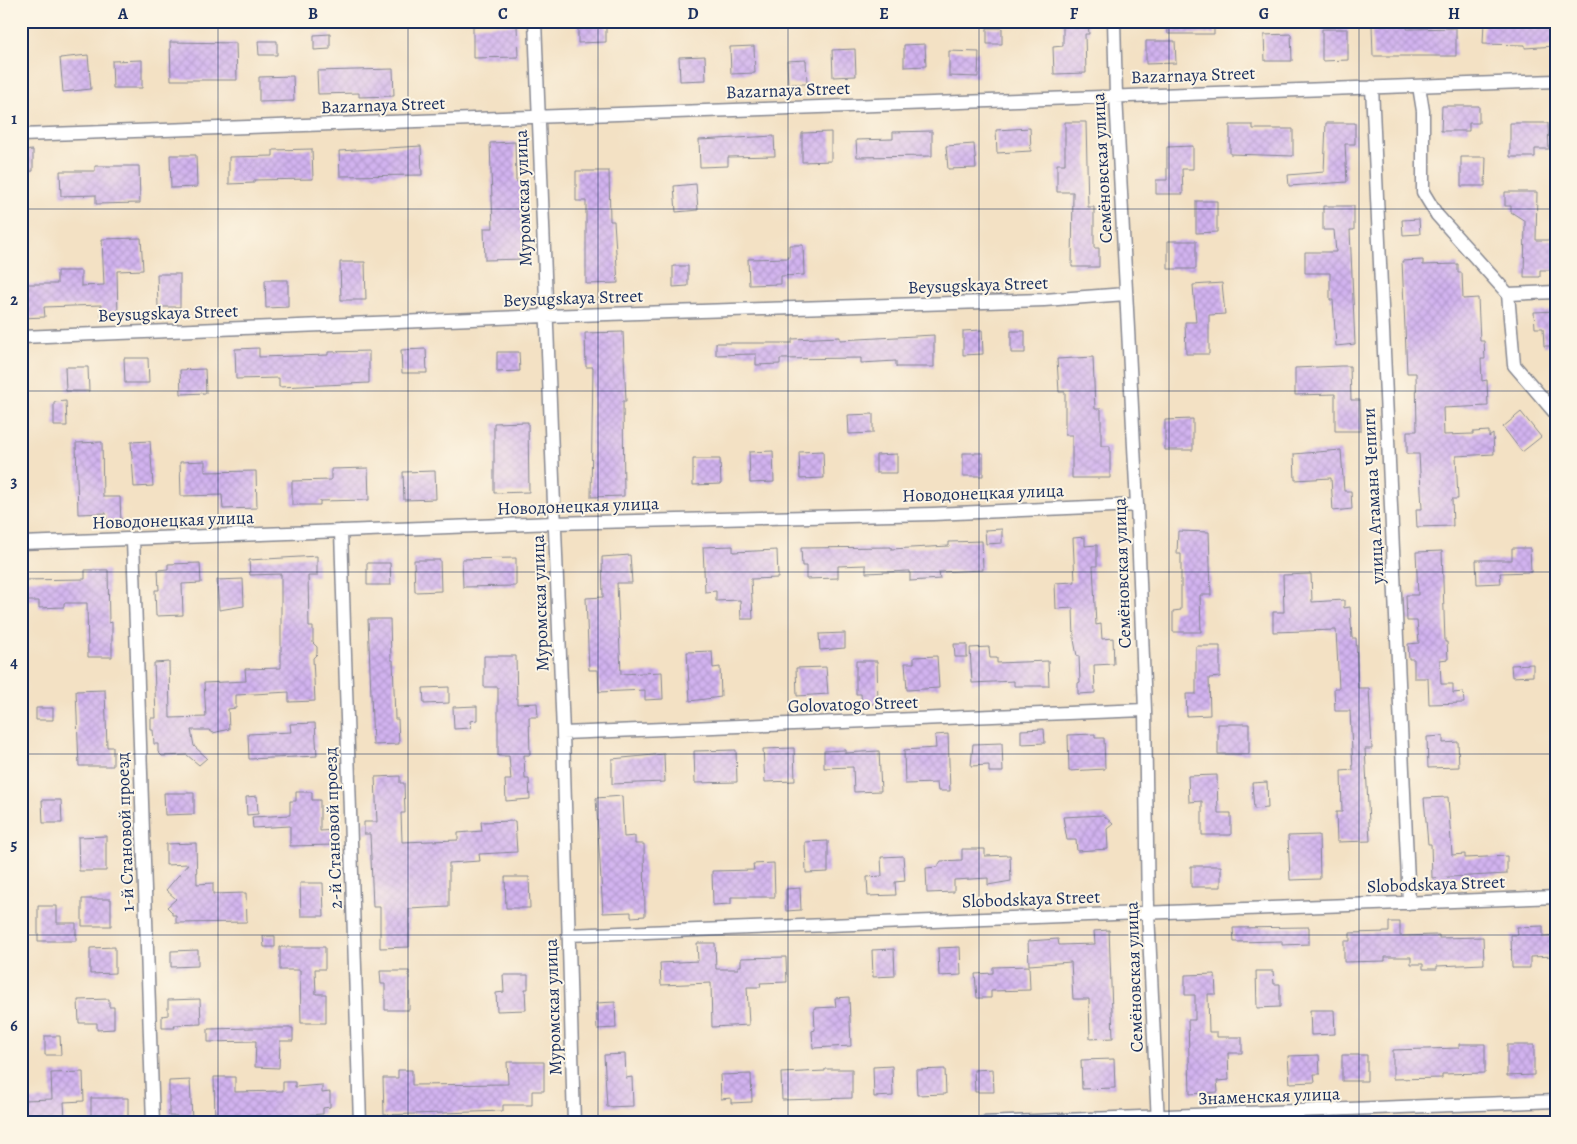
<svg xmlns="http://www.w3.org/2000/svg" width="1577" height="1144" viewBox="0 0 1577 1144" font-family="Alegreya,serif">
	<defs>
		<pattern id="building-cross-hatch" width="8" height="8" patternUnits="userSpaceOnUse" patternTransform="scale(1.25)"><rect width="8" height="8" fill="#d2b3ef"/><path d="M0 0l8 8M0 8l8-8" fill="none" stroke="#b49acf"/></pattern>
	</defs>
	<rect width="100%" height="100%" fill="#fcf5e5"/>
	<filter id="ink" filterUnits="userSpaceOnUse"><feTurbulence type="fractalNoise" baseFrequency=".02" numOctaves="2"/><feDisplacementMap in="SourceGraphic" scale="10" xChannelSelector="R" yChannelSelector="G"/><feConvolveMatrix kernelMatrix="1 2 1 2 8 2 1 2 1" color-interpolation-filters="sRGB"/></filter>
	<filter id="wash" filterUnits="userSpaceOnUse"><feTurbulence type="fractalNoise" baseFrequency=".0096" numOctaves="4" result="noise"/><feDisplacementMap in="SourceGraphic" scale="20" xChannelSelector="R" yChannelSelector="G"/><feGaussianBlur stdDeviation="1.12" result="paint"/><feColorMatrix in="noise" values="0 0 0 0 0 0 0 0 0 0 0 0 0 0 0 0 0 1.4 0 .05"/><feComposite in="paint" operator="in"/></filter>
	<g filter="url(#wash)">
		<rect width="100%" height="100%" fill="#f3e1c4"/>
		<g id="blocks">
			<path fill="url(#building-cross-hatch)" d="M1063 21H1088L1089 34H1085L1086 73 1054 74 1053 47 1063 46Z
				M1168 21H1214V34H1168Z
				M1484 21H1553L1555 46 1525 48V45L1483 44Z
				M578 24H606V42L578 43Z
				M517 25 518 57 473 58V26Z
				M1372 25H1407V29L1456 28V56H1373Z
				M987 28H1002V44H987Z
				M1322 29H1348V60L1322 61Z
				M330 34V49L314 50V35Z
				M1291 34 1292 61H1265L1264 35Z
				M258 41H277V55H259Z
				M1146 41H1175L1176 63 1146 64Z
				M170 42 236 43 237 80H171Z
				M925 44 926 66 904 67V45Z
				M754 46 755 73 731 74 730 47Z
				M855 49 856 76 833 77 832 50Z
				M949 51 979 52 978 77 949 76Z
				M88 55 91 89 63 92 60 58Z
				M705 56 706 80 680 81 679 57Z
				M142 60V88H113L112 61Z
				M806 60 807 84H788L787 61Z
				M393 69 394 96 359 97V93L318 94 317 71Z
				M293 76 294 101 259 102V77Z
				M1442 106H1479V123H1469V131H1441Z
				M1065 122H1086L1088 207H1094V248H1099V267H1072L1073 192H1057V164H1065Z
				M1326 123H1355V144H1345L1347 182 1289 186 1288 175 1324 172Z
				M1510 123H1548L1549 149H1535V157H1510Z
				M1230 125H1253V129H1293V156L1230 154Z
				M1030 128 1031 151 997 153 996 130Z
				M932 131V156L857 157 856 140 893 139V132Z
				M831 132V161L802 162V133Z
				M774 136 775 156 728 157V166L700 167 699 140Z
				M515 142 516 181H522L525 259 485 260 484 228H493L490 143Z
				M974 144 976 168 948 169 946 146Z
				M421 146 422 175 340 176 339 151Z
				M1193 146V169H1182L1183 194H1156V180H1167V147Z
				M312 149 313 179 254 180V183L229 184V157L273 156V150Z
				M33 150V171L21 172V151Z
				M170 155H196L197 187 171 188Z
				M1461 157H1486L1485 186H1461Z
				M95 166H139L140 203 96 204V195L61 196 60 171H95Z
				M576 171H609L610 221H614L618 283 586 284V201H576Z
				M696 184 698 210 676 212 674 186Z
				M1505 192H1537L1536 240H1556V270H1540V277H1524L1525 221 1511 212V206H1505Z
				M1196 201H1217V232L1196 233Z
				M1323 206H1354V230H1350L1355 344 1336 346 1333 300H1330V273H1305V252H1336L1334 230H1323Z
				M1419 219 1420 234 1403 235 1402 220Z
				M141 238 143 270 117 271 118 317H101V305L44 307 45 317 21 318V284H57V271H81V286L104 285 102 239Z
				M1168 241H1196V269H1168Z
				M789 245H803L804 275 781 276V284L749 285 748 259 789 258Z
				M1423 260V265L1458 264V273H1462L1463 299 1478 298 1480 341H1484L1485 359H1481L1482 381 1487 380 1488 406 1443 408 1444 435 1473 434V432L1489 431V437L1493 434 1494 454 1456 456 1458 499H1452L1453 526 1417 527 1416 509H1422L1419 454H1407V431H1417L1416 373H1407L1402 261Z
				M340 262H365L366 300H341Z
				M673 266H688V286L673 287Z
				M157 274H180V307H158Z
				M265 280H288V307L266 308Z
				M1222 283 1225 314 1209 315V354H1186L1185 322H1196L1193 285Z
				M1556 311V346H1544L1543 328H1535L1534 312Z
				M982 330 983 354 963 355V331Z
				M1011 331H1025V353H1011Z
				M623 332 626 401H623L624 496 591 497 593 367H586L585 333Z
				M934 335V367H896V361L861 363V358L780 359V364L756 365V354L716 355V343H792V339L840 337V340Z
				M259 348V357L328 355V352L369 351V383L279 387V378L236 379 235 349Z
				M426 349 427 373H402L401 350Z
				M497 352H519L520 371 497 372Z
				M1093 357 1095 409H1101V446H1110V478H1072V435H1065V392H1059L1057 359Z
				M124 358H148L149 383H125Z
				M1341 366H1350L1351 400H1360L1361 431H1335V394L1295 395V368Z
				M65 367H88L89 391H66Z
				M205 369 206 393 181 394 180 370Z
				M66 401 67 426H54V402Z
				M1521 412 1541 437 1522 452 1503 427Z
				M873 414V433L849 434 848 415Z
				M1193 419V450H1165V420Z
				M528 422 529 492 494 493V423Z
				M150 441 153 486 134 487 131 442Z
				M102 442 103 497H120L121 523 107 524 106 513 78 514 76 443Z
				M1341 450 1344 491H1351L1352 509 1333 511 1331 478 1295 480 1294 454Z
				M773 451 774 482 750 483 749 452Z
				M823 451 824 478 800 479 799 452Z
				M963 453H983V476H963Z
				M897 454V473H876V455Z
				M693 459H720L721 484 693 485Z
				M205 461V472L256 471 257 508 223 509 222 495 181 496 180 462Z
				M368 468 369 500 320 501V505H292V481L331 480V469Z
				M435 471 436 499 404 500 403 472Z
				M1002 529V543L986 544 985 530Z
				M1178 531 1209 532 1211 595H1200L1201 632H1173V611L1181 610V554H1177Z
				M1085 537V546L1097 545V566H1093L1096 625 1101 624 1102 639 1113 638 1114 664 1094 665 1095 693 1078 694V683L1080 682 1079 656H1077L1074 640 1073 608 1056 609 1055 583 1075 582 1073 538Z
				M982 541 983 570 939 572 940 579 910 581V571L866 573V565L838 566V578L806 579V566H802L801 548 891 547V549L949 546V542Z
				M733 546V552L777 550 778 578 751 579 753 619H741L740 600 716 601V591L705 592 703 547Z
				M1512 548H1530L1531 572 1500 573 1501 583 1477 584 1476 560H1512Z
				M1442 551 1445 642H1447L1448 659 1440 660 1441 684H1453V693L1463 692 1464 703 1429 704 1428 678H1414V659H1409L1408 644 1419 643 1417 621H1407L1406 595H1418L1416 552Z
				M630 555 632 583H617L621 674 662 672 663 699 645 700V690L599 692 598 670H589L586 598 603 597 602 557Z
				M317 556V576H308L309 627H313V643L317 647V654L313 658 315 701 289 702V692L236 695V708L228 709 229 729 213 733 209 730H191L194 746 207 758 199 765 187 755 162 756 158 752V744H154L153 730H151V718H156L154 663 169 662 170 718 206 717 204 683 246 681 245 669 281 668V574L250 575 249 560Z
				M516 558V586L463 587 462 559Z
				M414 560H440L441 591 415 592Z
				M200 563 201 583 182 584 183 615 156 616 155 590H159L158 570 168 569V564Z
				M367 563H390L391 585H367Z
				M85 570H108L109 623 112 622V657H88L87 603H64V607L39 608V601H21V580L85 579Z
				M1311 574 1312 602 1344 600V608L1350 607 1352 638H1356L1358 688H1369L1372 749H1365L1370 841 1337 842 1336 812H1342L1341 771 1353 770 1350 711H1335L1334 688H1339L1336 630 1273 632V612H1284L1283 575Z
				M243 579 244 606 219 610 217 580Z
				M368 619H390L391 660H393L395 719H398L399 744 373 745Z
				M845 633V648L820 650 819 634Z
				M954 644H967V657H955Z
				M1196 646H1220V677L1209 678 1210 715 1187 716 1186 694H1196Z
				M989 647 990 658H997V663L1048 661 1049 686H1014V681L972 683 970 648Z
				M712 651 713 668 720 667 721 697 690 701 687 652Z
				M484 656H516L517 704 537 703 538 717H529L530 755H524L525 779H529L530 799 506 801 505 780H511L509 756H498V687H484Z
				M937 656 939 688 907 690 905 663H914V657Z
				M856 661H877L878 704H862L861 694H856Z
				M1533 664V676L1512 677 1511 665Z
				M826 667 828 694 797 696 796 668Z
				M449 687V703L424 704 423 688Z
				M105 690 107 747H113V766H79L76 691Z
				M477 706V720L470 721 471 728 454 729 453 707Z
				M36 708H53V720H36Z
				M315 723 317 756 249 759 248 734 291 732 290 724Z
				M1218 724H1249V754H1218Z
				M1044 729 1045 743 1021 744V730Z
				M948 734 950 791H938L937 783 905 784 904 750 936 748 935 735Z
				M1095 734V738H1104L1105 769 1069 771 1068 735Z
				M1443 736V743L1458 742 1459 767 1428 768 1427 737Z
				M1002 743 1003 772H989V765L971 766 973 744Z
				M794 748 795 781 765 782 763 749Z
				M736 750 737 782 695 783 694 751Z
				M845 750V753L879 751 881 791 854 792 853 767 824 768V751Z
				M664 754 665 782 612 784V759Z
				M1217 775 1218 813H1231V835H1202V801L1189 802 1188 776Z
				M400 776V783H404L405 813H401L402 842 458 840V833L482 831 481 822 515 821 517 852 479 854 480 861 449 863V907L409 909V947L380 948V907H373L370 834H364V822H377L375 777Z
				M1267 782 1268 808 1254 809 1252 783Z
				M296 792H312V800H320V831L333 830 334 845 290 846V826L253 828 252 817 290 815V801H296Z
				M164 793H194V814L165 815Z
				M257 796 258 814 247 815 246 797Z
				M622 796 624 837 635 836V844H644L645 916 631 917V912L603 913 596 798Z
				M1448 797 1452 855 1465 854V858L1507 856V874L1432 878 1431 844H1428L1424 798Z
				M42 800H61L62 823H43Z
				M1103 815 1113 824 1107 829 1108 849 1077 851 1076 840H1067L1063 817Z
				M1319 835 1320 879 1290 880 1288 836Z
				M106 836V871H79L78 837Z
				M828 841V872L806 873 805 842Z
				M196 843 197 884 213 883V894L246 893 247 922 176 923V915H172V912L167 907 176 899 166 890 188 864 166 865V844Z
				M962 849H985V856L1010 855 1011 881 988 885V878L954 880V892L927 893 926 868 937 867 941 861 962 860Z
				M903 856 905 881 895 882 896 895 868 896 867 877 882 876 881 857Z
				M774 863 775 897H731V904L713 905 712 871 754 870 753 864Z
				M1191 866H1221V887H1191Z
				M505 877H529L530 908H506Z
				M300 883H323L324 916H301Z
				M800 888 801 910 786 911V889Z
				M82 899H111V926H82Z
				M38 906H57V923H76V941H38Z
				M1389 922H1400V936L1439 935V938L1483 937 1484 964 1437 966V969H1423V964H1411V957H1385V961L1344 962V941H1350V933L1389 932Z
				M1543 926V937L1556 936V956L1530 957V968H1512L1511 935H1518L1517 927Z
				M1309 927V944L1282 945V941L1234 942 1233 928Z
				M1109 930 1113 1038 1090 1039 1089 999H1073L1071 962 1029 965 1028 941 1058 939 1059 945 1095 944 1094 931Z
				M263 936H275V947H264Z
				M697 943H715L716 969H738V966H741V958L786 957 787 982 760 983 761 987H747L749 1025 712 1027 711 983 661 985 660 963 698 961Z
				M115 947V973L90 974V948Z
				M280 947H325V969H315L316 994H326V1023H301L300 970H280Z
				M960 947 961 975 939 976 938 948Z
				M894 949 895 976 873 977 872 950Z
				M198 950V966L171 967V951Z
				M1029 966 1030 990 991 991V998H977L975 974 993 973V967Z
				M380 971H409V1010H385V984H381Z
				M1256 971H1273L1274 984H1280V1007L1257 1008Z
				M1215 974 1216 994H1208L1209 1032H1217V1037H1242V1053H1228L1229 1080 1217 1081 1218 1092 1190 1094 1188 1020H1195V995H1185V975Z
				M503 975H528V989H525L526 1010 497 1011 496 993 504 992Z
				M849 997 851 1046 813 1048 812 1031 815 1030 814 1008 836 1007 835 998Z
				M109 999V1007H114V1029L97 1030V1023H79L78 1000Z
				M200 999 201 1024 174 1025 175 1028H162V1016L168 1015V1000Z
				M615 1002 616 1028 597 1029 596 1003Z
				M1310 1010H1334L1335 1034 1311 1035Z
				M252 1028H293V1041H280L279 1068 255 1067 256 1041 208 1042V1029Z
				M45 1036H60L61 1055H45Z
				M1459 1044H1485V1073L1442 1074V1078L1393 1079V1050L1459 1048Z
				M1507 1045H1534V1075L1507 1076Z
				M625 1054 626 1078 632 1077 633 1106 607 1107 604 1055Z
				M1319 1055 1320 1074H1314L1315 1082 1290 1083 1288 1056Z
				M1342 1055H1367V1081H1342Z
				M1114 1059 1115 1088 1082 1089 1081 1060Z
				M507 1062H544V1091H532V1105H503V1111L384 1115 383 1078H398V1070H412V1085L508 1084Z
				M892 1066 893 1096 874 1097 873 1067Z
				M825 1069H852V1098L782 1100 781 1073 825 1071Z
				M945 1069 946 1094 917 1095 916 1070Z
				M993 1069 994 1092H975L974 1070Z
				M83 1072 84 1101 64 1102 65 1120 25 1123 24 1100 52 1099 51 1073Z
				M751 1074 752 1102 731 1103V1098L721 1099 720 1075Z
				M214 1077H235V1092L283 1091V1082H295V1087L322 1085V1093L330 1092V1107L323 1108V1114L298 1116V1123H254V1119L215 1120Z
				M190 1080 192 1120H177V1116H169V1081Z
				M91 1098H128V1123H91Z"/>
		</g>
	</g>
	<g filter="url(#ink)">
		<use href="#blocks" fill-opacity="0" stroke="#878891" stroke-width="1"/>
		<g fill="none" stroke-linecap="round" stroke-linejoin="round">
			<defs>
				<path id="street" d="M535 21 563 733 574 1123
					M1114 21 1116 95 1137 505 1145 710 1148 912 1158 1123
					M1419 86 1423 111V192L1437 215 1508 294 1514 365 1556 414
					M1372 87 1409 903
					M21 135 1556 81
					M1508 294 1556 292
					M21 337 546 316 1044 300 1126 294
					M341 531 360 1123
					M133 540 153 1123
					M21 543 554 523 933 514 1137 505
					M563 733 1145 710
					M568 935 1556 897
					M983 1123 1556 1101"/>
			</defs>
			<use href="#street" stroke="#878891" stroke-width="15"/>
			<use href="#street" stroke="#fff" stroke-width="12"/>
		</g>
	</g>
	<path fill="none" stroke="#1b2f5e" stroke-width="1" stroke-opacity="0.55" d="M218 21V1123M408 21V1123M598 21V1123M788 21V1123M979 21V1123M1169 21V1123M1359 21V1123M21 209H1556M21 391H1556M21 572H1556M21 754H1556M21 935H1556"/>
	<g text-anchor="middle" stroke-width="4" stroke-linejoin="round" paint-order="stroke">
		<g font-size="18" fill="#1b2f5e" stroke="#fcf5e5">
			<text transform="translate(1193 75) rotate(-2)" y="6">Bazarnaya Street</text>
			<text transform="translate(788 90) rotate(-2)" y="6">Bazarnaya Street</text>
			<text transform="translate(383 105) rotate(-2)" y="6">Bazarnaya Street</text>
			<text transform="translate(1102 168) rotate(-93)" y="6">Семёновская улица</text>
			<text transform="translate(523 198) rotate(-92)" y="6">Муромская улица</text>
			<text transform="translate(978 285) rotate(-2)" y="6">Beysugskaya Street</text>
			<text transform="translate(573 298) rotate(-2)" y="6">Beysugskaya Street</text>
			<text transform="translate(168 313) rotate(-2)" y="6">Beysugskaya Street</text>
			<text transform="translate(983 493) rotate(-2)" y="6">Новодонецкая улица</text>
			<text transform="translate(1373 496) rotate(-93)" y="6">улица Атамана Чепиги</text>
			<text transform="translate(578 506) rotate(-2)" y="6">Новодонецкая улица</text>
			<text transform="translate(173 520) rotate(-2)" y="6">Новодонецкая улица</text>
			<text transform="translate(1122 573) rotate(-92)" y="6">Семёновская улица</text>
			<text transform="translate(540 603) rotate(-92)" y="6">Муромская улица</text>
			<text transform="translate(853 704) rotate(-2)" y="6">Golovatogo Street</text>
			<text transform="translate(333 828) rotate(-92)" y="6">2-й Становой проезд</text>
			<text transform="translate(125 832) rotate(-92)" y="6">1-й Становой проезд</text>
			<text transform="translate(1436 884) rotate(-2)" y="6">Slobodskaya Street</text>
			<text transform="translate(1031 899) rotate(-2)" y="6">Slobodskaya Street</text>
			<text transform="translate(1134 977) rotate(-92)" y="6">Семёновская улица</text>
			<text transform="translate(553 1007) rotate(-92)" y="6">Муромская улица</text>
			<text transform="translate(1269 1096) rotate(-2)" y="6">Знаменская улица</text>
		</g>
	</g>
	<rect width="1577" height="1144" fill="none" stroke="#fcf5e5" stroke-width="55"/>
	<rect x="28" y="28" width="1522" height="1088" fill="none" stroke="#1b2f5e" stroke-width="2"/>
	<g font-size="16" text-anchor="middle" font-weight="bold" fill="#1b2f5e">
		<text x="123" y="19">A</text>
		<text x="313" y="19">B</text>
		<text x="503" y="19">C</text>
		<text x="693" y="19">D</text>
		<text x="884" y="19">E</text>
		<text x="1074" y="19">F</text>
		<text x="1264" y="19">G</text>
		<text x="1454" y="19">H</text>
		<text x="14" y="124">1</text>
		<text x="14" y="305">2</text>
		<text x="14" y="487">3</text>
		<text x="14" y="668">4</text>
		<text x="14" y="850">5</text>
		<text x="14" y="1031">6</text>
	</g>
</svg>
